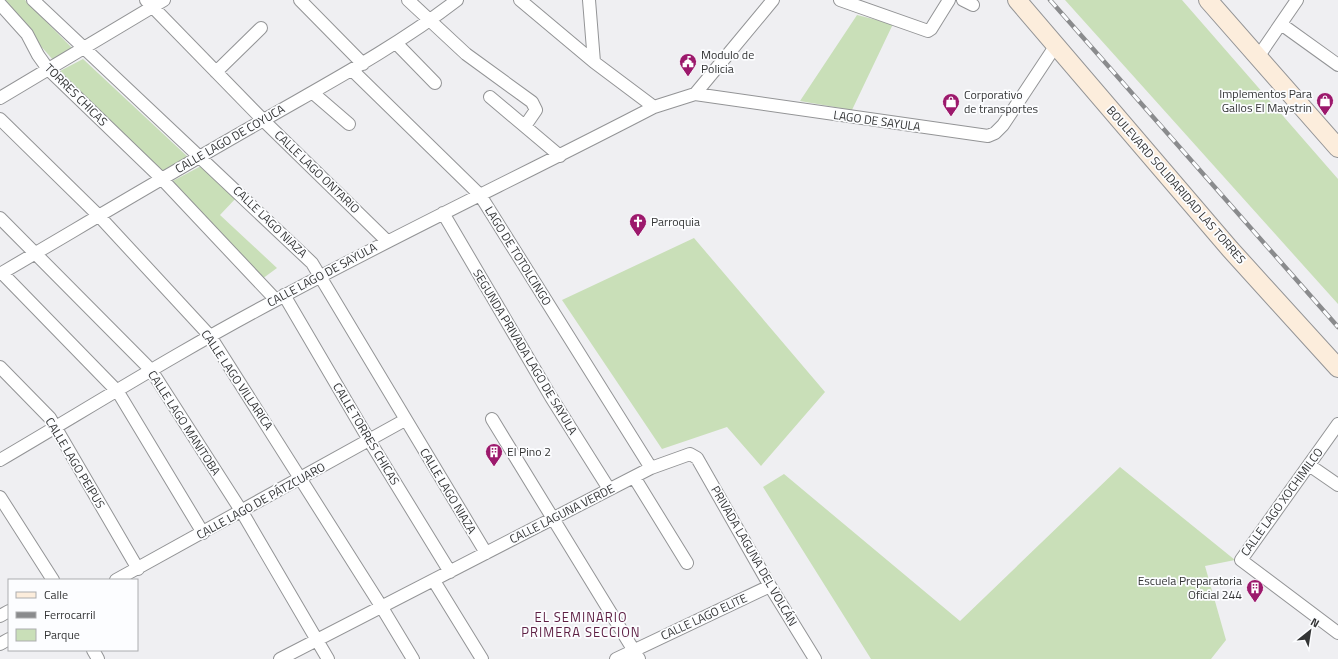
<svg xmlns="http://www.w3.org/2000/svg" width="1338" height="659" viewBox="0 0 1338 659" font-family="'Titillium Web',sans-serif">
	<rect width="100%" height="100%" fill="#efeff2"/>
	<path fill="#c9dfb8" d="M0 0H25L73 49 54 61Z
		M1065 0H1182L1338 179V304Z
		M857 15 893 24 852 110 800 101Z
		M83 59 189 158 163 172 60 71Z
		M203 165 237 197 220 215 277 268 262 279 167 184Z
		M694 238 825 392 761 466 727 427 662 449 562 300Z
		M1120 467 1235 560 1205 566 1226 640 1211 659H871L763 487 784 474 960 621Z"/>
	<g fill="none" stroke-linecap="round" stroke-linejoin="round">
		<defs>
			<path id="minor" d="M33 0 312 263 486 553
				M146 0 263 120 387 241
				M300 0 363 64
				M408 0 466 54 532 102 536 110 525 126
				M520 0 594 62 654 107
				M589 0 594 62
				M840 0 928 31 931 29 949 0
				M963 0 973 5
				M0 4 27 34 38 55 48 69 161 178 276 300
				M1281 24 1338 65
				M396 43 435 83
				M1258 57 1297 0
				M352 70 480 195 651 468
				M216 72 261 28
				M313 93 349 124
				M695 94 773 0
				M490 97 560 156
				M0 98 164 0
				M0 119 99 216 210 336 381 606 413 659
				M443 213 551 397 609 489
				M0 218 151 370 242 512 328 659
				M2 273 118 392 203 533
				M0 274C87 223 174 171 262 121 328 83 396 47 457 0
				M284 295 369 440 450 572
				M0 367 50 418 138 569
				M492 419 639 659
				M1338 424 1241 560 1338 633
				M0 460C92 406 183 349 278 299 402 232 529 172 654 107L695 94 988 136 995 133 1003 125 1056 45
				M1309 465 1338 485
				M634 477 687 563
				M0 497 53 580
				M116 580 405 420
				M434 581 482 659
				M0 616 9 611
				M0 644 9 639
				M93 650 98 659
				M280 659 651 468 690 454 697 458 770 586 815 659
				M616 659 770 586"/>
			<path id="secondary" d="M1017 0 1230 249 1338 368
				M1208 0 1338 148"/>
		</defs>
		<use href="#minor" stroke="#939496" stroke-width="14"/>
		<use href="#secondary" stroke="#939496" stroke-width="20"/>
		<use href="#minor" stroke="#fff" stroke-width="12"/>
		<use href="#secondary" stroke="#fceddc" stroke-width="18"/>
		<defs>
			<path id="rail" d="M1050 0 1338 327"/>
		</defs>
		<use href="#rail" stroke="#8a8b8d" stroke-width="4.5"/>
		<use href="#rail" stroke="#fcfdff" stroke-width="3" stroke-dasharray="9" stroke-linecap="butt"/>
	</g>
	<defs>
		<symbol id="civic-pin" viewBox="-11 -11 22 30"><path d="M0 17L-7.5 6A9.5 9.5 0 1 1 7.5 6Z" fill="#9c196c" stroke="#fcfdff"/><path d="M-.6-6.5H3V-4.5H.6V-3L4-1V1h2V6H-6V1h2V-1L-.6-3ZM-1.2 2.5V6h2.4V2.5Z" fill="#fff"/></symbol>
		<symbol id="shop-pin" viewBox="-11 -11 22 30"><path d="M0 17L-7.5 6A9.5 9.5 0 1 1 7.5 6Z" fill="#9c196c" stroke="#fcfdff"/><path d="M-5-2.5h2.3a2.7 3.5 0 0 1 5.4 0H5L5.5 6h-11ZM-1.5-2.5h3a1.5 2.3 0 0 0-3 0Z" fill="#fff"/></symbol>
		<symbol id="church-pin" viewBox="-11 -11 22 30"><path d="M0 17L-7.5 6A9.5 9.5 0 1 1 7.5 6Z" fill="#9c196c" stroke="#fcfdff"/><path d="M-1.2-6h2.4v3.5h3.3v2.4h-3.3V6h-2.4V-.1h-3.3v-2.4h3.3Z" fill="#fff"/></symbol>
		<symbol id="building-pin" viewBox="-11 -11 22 30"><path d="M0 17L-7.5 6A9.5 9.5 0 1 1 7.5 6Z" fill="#9c196c" stroke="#fcfdff"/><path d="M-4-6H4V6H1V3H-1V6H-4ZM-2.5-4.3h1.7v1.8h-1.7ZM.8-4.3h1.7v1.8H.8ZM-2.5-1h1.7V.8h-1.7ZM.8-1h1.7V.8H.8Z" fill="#fff"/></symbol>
	</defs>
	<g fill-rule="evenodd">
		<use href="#civic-pin" x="678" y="52" width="20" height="27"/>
		<use href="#shop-pin" x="1315" y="91" width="20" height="27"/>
		<use href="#shop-pin" x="941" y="92" width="20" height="27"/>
		<use href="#church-pin" x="628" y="212" width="20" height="27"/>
		<use href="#building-pin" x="484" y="442" width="20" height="27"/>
		<use href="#building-pin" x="1245" y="578" width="20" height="27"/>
	</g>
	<g text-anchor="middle" stroke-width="3.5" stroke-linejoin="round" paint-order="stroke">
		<g font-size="12" fill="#343536" stroke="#fcfdff" text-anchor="start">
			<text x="701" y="59">Modulo de<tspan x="701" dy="14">Policia</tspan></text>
			<text x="1312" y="98" text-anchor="end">Implementos Para<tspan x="1312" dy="14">Gallos El Maystrin</tspan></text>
			<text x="964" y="99">Corporativo<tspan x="964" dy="14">de transportes</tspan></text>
			<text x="651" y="226">Parroquia</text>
			<text x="507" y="456">El Pino 2</text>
			<text x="1242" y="585" text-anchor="end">Escuela Preparatoria<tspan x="1242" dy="14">Oficial 244</tspan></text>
		</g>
		<g font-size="12" fill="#343536" stroke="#fcfdff">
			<text transform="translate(76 95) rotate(45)" y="4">TORRES CHICAS</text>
			<text transform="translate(877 121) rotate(8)" y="4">LAGO DE SAYULA</text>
			<text transform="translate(230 139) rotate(-30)" y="4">CALLE LAGO DE COYUCA</text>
			<text transform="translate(317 172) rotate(44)" y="4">CALLE LAGO ONTARIO</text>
			<text transform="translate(1176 185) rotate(49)" y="4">BOULEVARD SOLIDARIDAD LAS TORRES</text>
			<text transform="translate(270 222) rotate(44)" y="4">CALLE LAGO NIAZA</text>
			<text transform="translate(518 256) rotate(58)" y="4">LAGO DE TOTOLCINGO</text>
			<text transform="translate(322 275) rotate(-28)" y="4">CALLE LAGO DE SAYULA</text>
			<text transform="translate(525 352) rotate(59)" y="4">SEGUNDA PRIVADA LAGO DE SAYULA</text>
			<text transform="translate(237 380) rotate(56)" y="4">CALLE LAGO VILLARICA</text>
			<text transform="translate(184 423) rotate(57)" y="4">CALLE LAGO MANITOBA</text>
			<text transform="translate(366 434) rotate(59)" y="4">CALLE TORRES CHICAS</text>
			<text transform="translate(75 463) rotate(59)" y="4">CALLE LAGO PEIPUS</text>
			<text transform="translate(448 491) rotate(59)" y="4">CALLE LAGO NIAZA</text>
			<text transform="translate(261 501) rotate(-29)" y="4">CALLE LAGO DE PÁTZCUARO</text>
			<text transform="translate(1282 502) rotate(-54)" y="4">CALLE LAGO XOCHIMILCO</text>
			<text transform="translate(562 514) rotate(-27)" y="4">CALLE LAGUNA VERDE</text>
			<text transform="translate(754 556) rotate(60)" y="4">PRIVADA LAGUNA DEL VOLCÁN</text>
			<text transform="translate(704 617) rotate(-25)" y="4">CALLE LAGO ELITE</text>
		</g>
		<g font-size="13" letter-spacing="1" fill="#5d1f43" stroke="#fcfdff">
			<text x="581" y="622">EL SEMINARIO<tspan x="581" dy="15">PRIMERA SECCION</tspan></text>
		</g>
	</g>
	<rect x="8" y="579" width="130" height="72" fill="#fcfdff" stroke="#acadaf"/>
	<rect x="16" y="592" width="20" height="6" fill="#fceddc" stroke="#acadaf"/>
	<text x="44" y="599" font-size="12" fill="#343536">Calle</text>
	<rect x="16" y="612" width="20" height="6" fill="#8a8b8d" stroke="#acadaf"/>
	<text x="44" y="619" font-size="12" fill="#343536">Ferrocarril</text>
	<rect x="16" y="629" width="20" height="12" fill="#c9dfb8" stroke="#acadaf"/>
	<text x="44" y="639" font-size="12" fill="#343536">Parque</text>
	<g transform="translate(1310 631) rotate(30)" stroke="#fcfdff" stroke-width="3" paint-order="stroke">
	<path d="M0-3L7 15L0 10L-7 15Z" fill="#343536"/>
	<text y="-6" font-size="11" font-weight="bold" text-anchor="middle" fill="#343536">N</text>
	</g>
</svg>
